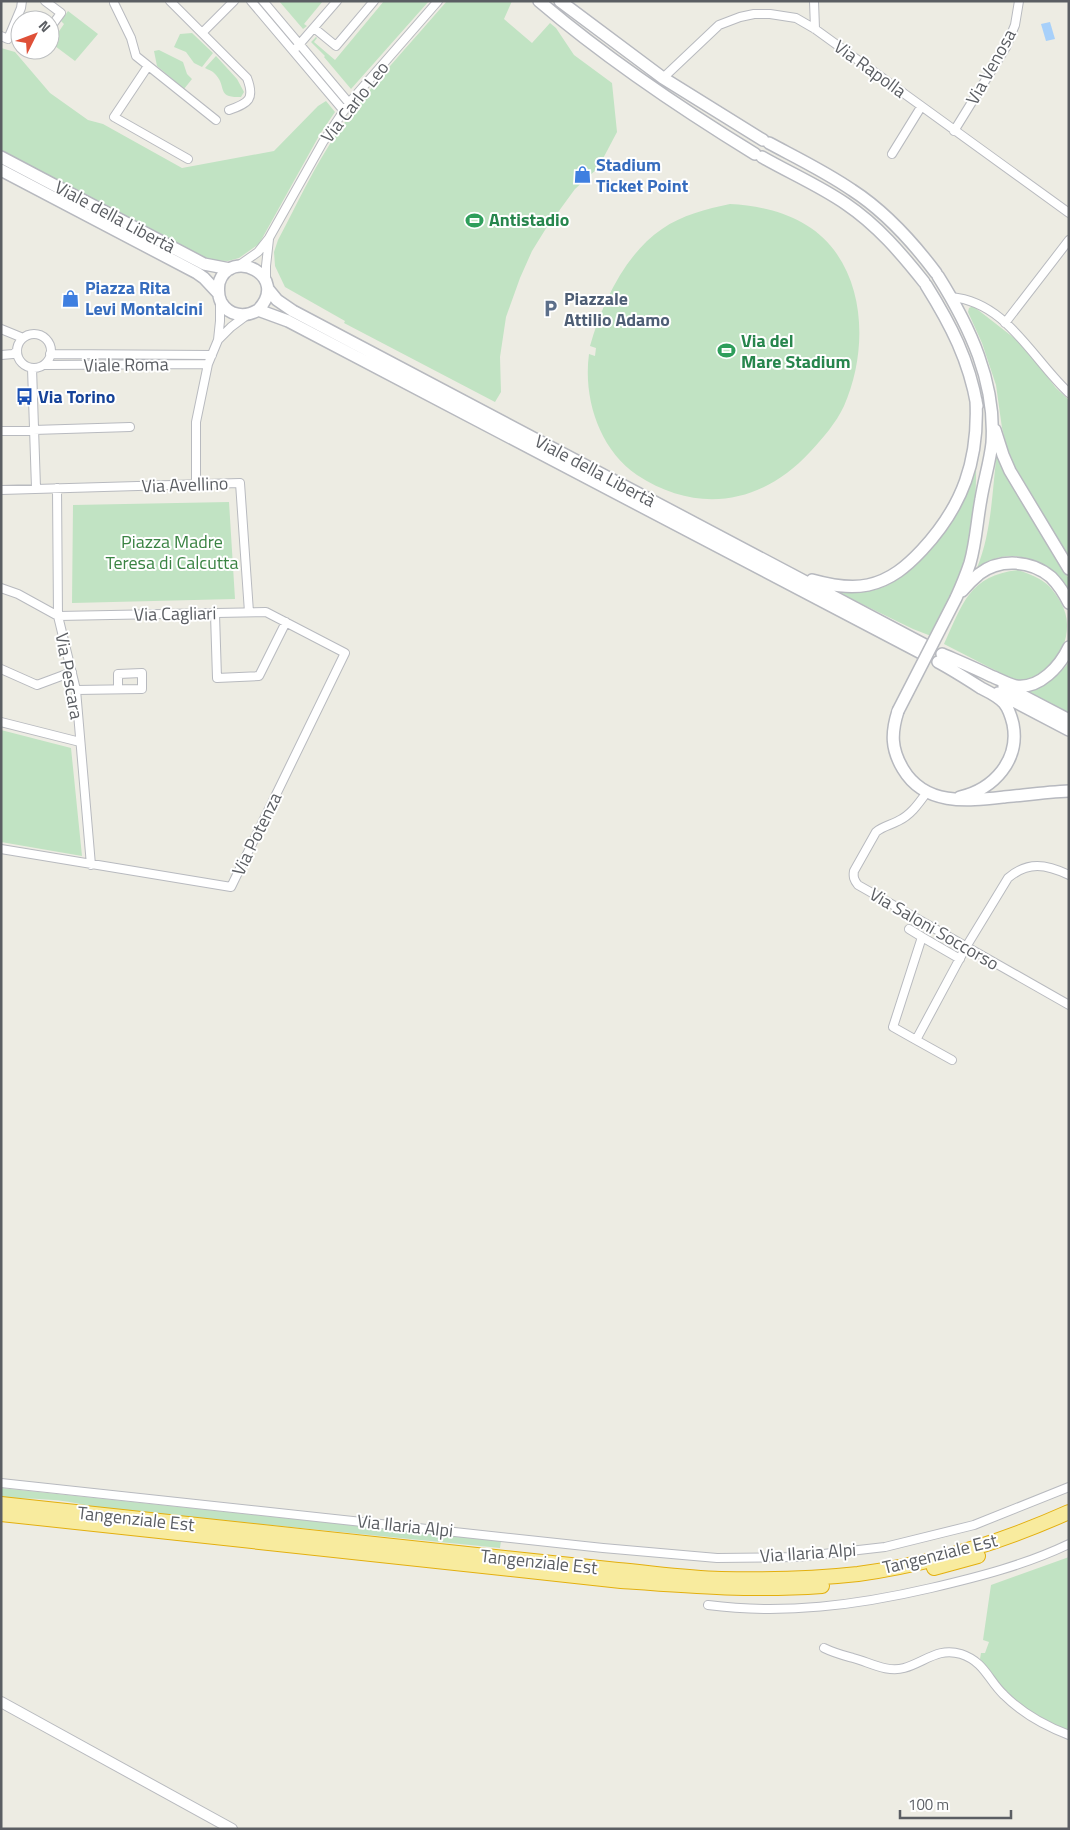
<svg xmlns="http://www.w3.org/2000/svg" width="1070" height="1830" viewBox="0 0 1070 1830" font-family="'Titillium Web',sans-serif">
	<rect width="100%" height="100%" fill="#edece3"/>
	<path fill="#c1e3c3" d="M279 1H323L304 24 307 26 303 29Z
		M384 1H429L351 89 324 57 325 56 311 42 316 37 317 38 314 42 335 60Z
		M447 1H512L504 19 532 43 550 23 556 28 574 55 612 83 617 132 598 168 575 189 545 230 532 251 520 278 506 317 500 357 501 392 495 402 344 323 345 321 285 287 275 266 274 252 278 240C297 204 314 167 337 133 370 86 410 44 447 1Z
		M68 11 98 34 75 61 51 43 64 24 61 21Z
		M192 33 213 53 202 67 194 63 186 52 174 47 180 34Z
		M1 48 15 52 50 93 88 120 103 124 182 168 274 151 318 106 326 101 335 112 320 134 259 244 239 258 228 261 208 260 1 153Z
		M159 50 183 62 187 74 192 79 184 89 157 66 154 51Z
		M216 56 237 79 244 92 241 97C216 98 227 87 216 75 213 71 209 70 205 68Z
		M730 204C769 206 810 218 834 250 867 294 865 358 844 406 836 423 823 438 810 452 762 504 698 515 637 475 599 449 583 398 589 354L595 356 596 348 590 346C602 304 624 255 662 229 682 215 706 209 730 204Z
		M973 306 1023 345 1056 388 1069 400V558L1010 458 1002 428 996 385 982 343 968 312 969 308Z
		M997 452 1001 466 1069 579V591C1046 560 1012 543 977 568 992 531 992 491 997 452Z
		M976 459C977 494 973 545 960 577 952 597 941 617 931 636L913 629 831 589C844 591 856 593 869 591 881 589 892 584 901 577 920 562 950 528 961 507 968 492 972 475 976 459Z
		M229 502 235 599 72 603 73 505Z
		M1018 570C1029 574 1041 578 1049 586 1058 596 1067 610 1067 624 1068 653 1045 682 1016 681L944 644C963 603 969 576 1018 570Z
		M1069 662V713L1023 689C1045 687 1055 680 1069 662Z
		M1 730 71 748 82 856 1 842Z
		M1 1488 501 1541 500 1548 90 1507C61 1497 32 1500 1 1497Z
		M1069 1557V1732C1045 1723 1021 1709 1003 1691 994 1681 988 1669 980 1659L981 1653H985L989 1642 983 1640 991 1585Z"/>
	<path fill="#a7d0fa" d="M1050 22 1055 39 1046 41 1041 24Z"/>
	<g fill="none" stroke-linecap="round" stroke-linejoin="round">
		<defs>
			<path id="minor" d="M45 1 61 13 50 28
				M170 1 247 78C255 99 249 103 229 110
				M251 1 344 111
				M263 1 349 103
				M814 1 815 29
				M114 3 131 38 136 56 216 120
				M314 28 336 46 374 1
				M202 33 234 1
				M1 36 8 39 21 8 22 1
				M297 47 337 1
				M148 66 114 117 188 159
				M663 78 719 25 740 17 754 14H770L796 18 815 29 1069 213
				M954 131 1006 47 1015 25 1019 1
				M892 154 921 107
				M238 266 258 252 269 238 323 142 349 103 438 1
				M266 282V266L269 239
				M951 297C1007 302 1032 359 1069 393
				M1005 323 1069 240
				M1 329 23 338
				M17 351a17 17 0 1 1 34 0a17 17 0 1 1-34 0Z
				M218 340 231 327 247 315
				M50 354 212 355
				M1 355 13 354 17 351
				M44 365 208 364
				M32 368 36 488
				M1 431 130 427
				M196 485V422L208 364 218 340 220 321V300
				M57 488 58 616 76 690 91 865
				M1 490 240 483 249 612
				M1 588 18 594 58 616 266 612 345 653 231 887 1 849
				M215 614 217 678 259 676 286 622
				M1 669 37 685 72 672
				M76 690 142 689V673L118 674V689
				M1 722 80 742
				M927 792C919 803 911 815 898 821 891 825 883 826 876 832L854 871C853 877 854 880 858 885L1069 1005
				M909 929 922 937
				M960 959 922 937 893 1027 916 1040 966 947 1008 878C1028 861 1046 864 1069 875
				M916 1040 952 1060
				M1 1483 603 1548 717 1558 797 1557 885 1547 974 1525 1069 1487
				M708 1605C783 1615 858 1605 931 1588 978 1577 1025 1565 1069 1544
				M824 1648C834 1653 842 1655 853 1658 869 1662 887 1673 904 1668 925 1662 938 1647 961 1654 985 1662 988 1680 1004 1695 1022 1713 1045 1726 1069 1735"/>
			<path id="tertiary" d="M1 1702 232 1829"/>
			<path id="secondary" d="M539 1C607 59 680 108 755 154
				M560 1 663 78 763 140
				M769 143C797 158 826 172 852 190 886 212 912 241 936 273
				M1 157 204 264 230 269
				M762 157C790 173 820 186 846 204 877 225 901 253 924 282
				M1 170 197 273 204 278 218 293
				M938 276C970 327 996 382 992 443 990 462 984 480 981 499 977 520 976 542 970 563 966 575 961 587 956 598
				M926 285C951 325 969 360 977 406
				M268 289 277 300 293 311 927 646
				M258 310C291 276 230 246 219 283 218 290 218 296 221 302 229 316 245 318 258 310L288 321 923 654
				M995 430 1003 455 1010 471 1069 569
				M812 580C830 585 849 589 868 585 891 580 907 566 922 550 963 506 979 460 976 400
				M962 591C967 585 973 579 979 574 1000 558 1031 560 1051 577 1059 585 1064 593 1069 603
				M942 654C958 661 975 668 991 676 999 679 1007 684 1016 686 1040 689 1060 666 1069 647
				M938 662C953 670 967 679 981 688 989 692 998 696 1004 703 1009 709 1011 716 1013 724 1020 760 994 789 960 797
				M1004 686 1069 720
				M998 693 1069 730
				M898 711C891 733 891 749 903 769 925 806 967 801 1004 797 1025 795 1047 792 1069 791"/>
			<path id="trunk" d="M1 1504 618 1570C652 1573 687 1578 721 1579 766 1580 813 1579 858 1574 930 1564 1002 1542 1069 1512
				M1 1514 621 1581C690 1586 753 1591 822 1586
				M934 1568 978 1556"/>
		</defs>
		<use href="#minor" stroke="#b8babf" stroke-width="10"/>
		<use href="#tertiary" stroke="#b8babf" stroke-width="12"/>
		<use href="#secondary" stroke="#b7b9bf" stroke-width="14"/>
		<use href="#trunk" stroke="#e3af0e" stroke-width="16"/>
		<use href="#minor" stroke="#fff" stroke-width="8"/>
		<use href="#tertiary" stroke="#fff" stroke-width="10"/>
		<use href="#secondary" stroke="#fff" stroke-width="11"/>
		<use href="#trunk" stroke="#f8eb9e" stroke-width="14"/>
		<defs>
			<path id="secondary-bridge" d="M898 711 956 598"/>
		</defs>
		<use href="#secondary-bridge" stroke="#b7b9bf" stroke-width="14" stroke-linecap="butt"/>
		<use href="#secondary-bridge" stroke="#fff" stroke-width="11"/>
	</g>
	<defs>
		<symbol id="shop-bare" viewBox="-9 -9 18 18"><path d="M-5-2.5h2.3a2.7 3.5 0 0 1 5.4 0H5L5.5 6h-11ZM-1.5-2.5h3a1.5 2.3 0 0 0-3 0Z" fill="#3f7fe0" stroke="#fff" stroke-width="2.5" paint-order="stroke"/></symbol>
		<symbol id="stadium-bare" viewBox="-9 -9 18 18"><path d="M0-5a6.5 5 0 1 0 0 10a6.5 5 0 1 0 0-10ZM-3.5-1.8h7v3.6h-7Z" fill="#2e9e5b" stroke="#fff" stroke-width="2.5" paint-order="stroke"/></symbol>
		<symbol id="parking-bare" viewBox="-9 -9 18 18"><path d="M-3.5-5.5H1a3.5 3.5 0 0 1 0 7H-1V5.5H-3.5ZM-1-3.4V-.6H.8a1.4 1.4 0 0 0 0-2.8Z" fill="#5c6f8a" stroke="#fff" stroke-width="2.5" paint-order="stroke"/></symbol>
		<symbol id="bus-bare" viewBox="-9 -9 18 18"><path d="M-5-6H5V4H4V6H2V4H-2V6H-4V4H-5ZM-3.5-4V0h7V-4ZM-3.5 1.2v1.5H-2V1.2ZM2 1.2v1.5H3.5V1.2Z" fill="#1a4fb4" stroke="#fff" stroke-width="2.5" paint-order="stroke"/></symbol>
	</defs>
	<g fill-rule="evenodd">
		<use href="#shop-bare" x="570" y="162" width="25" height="25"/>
		<use href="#stadium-bare" x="462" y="208" width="25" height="25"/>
		<use href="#shop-bare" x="58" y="286" width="25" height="25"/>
		<use href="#parking-bare" x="538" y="296" width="25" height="25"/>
		<use href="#stadium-bare" x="714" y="338" width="25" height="25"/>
		<use href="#bus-bare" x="12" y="384" width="25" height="25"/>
	</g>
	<g text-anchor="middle" stroke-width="4" stroke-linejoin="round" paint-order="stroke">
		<g font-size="18" fill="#5b5e63" stroke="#fff">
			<text transform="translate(991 67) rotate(-61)" y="6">Via Venosa</text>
			<text transform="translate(870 69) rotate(36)" y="6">Via Rapolla</text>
			<text transform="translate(355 102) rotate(-52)" y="6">Via Carlo Leo</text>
			<text transform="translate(115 217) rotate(28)" y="6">Viale della Libertà</text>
			<text transform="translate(126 365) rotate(-1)" y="6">Viale Roma</text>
			<text transform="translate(595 471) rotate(28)" y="6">Viale della Libertà</text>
			<text transform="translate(185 485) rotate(-2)" y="6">Via Avellino</text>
			<text transform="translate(175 614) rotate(-1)" y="6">Via Cagliari</text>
			<text transform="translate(69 676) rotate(80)" y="6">Via Pescara</text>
			<text transform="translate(257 834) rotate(-64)" y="6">Via Potenza</text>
			<text transform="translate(934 929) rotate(30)" y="6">Via Saloni Soccorso</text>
			<text transform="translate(136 1519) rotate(6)" y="6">Tangenziale Est</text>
			<text transform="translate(405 1526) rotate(6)" y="6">Via Ilaria Alpi</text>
			<text transform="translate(808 1553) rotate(-4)" y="6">Via Ilaria Alpi</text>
			<text transform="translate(940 1554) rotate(-14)" y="6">Tangenziale Est</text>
			<text transform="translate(539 1562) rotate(6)" y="6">Tangenziale Est</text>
		</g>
		<g font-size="18" font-weight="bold" fill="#366cbe" stroke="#fff" text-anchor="start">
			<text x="596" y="171">Stadium<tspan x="596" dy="21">Ticket Point</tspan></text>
			<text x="85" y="294">Piazza Rita<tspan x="85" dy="21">Levi Montalcini</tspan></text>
		</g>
		<g font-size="18" font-weight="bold" fill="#27864d" stroke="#fff" text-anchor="start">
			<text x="489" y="226">Antistadio</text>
			<text x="741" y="347">Via del<tspan x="741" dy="21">Mare Stadium</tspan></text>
		</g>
		<g font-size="18" font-weight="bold" fill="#4e5e75" stroke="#fff" text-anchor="start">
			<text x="564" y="305">Piazzale<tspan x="564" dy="21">Attilio Adamo</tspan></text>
		</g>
		<g font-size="18" font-weight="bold" fill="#164399" stroke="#fff" text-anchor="start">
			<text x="38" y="403">Via Torino</text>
		</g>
		<g font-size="18" fill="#3a8343" stroke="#fff">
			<text x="172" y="548">Piazza Madre<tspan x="172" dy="21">Teresa di Calcutta</tspan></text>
		</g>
	</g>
	<rect width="1070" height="1830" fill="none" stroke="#5b5e63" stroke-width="5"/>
	<g transform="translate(35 35) rotate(48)"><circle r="24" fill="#ffffff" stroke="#bdbfc1"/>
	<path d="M0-4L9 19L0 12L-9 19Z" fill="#df5038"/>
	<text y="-8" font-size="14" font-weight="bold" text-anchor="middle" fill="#5b5e63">N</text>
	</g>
	<path d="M900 1810v8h111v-8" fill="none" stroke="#5b5e63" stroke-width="2.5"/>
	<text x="908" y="1810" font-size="15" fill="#5b5e63" stroke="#ffffff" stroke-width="4" paint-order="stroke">100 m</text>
</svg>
